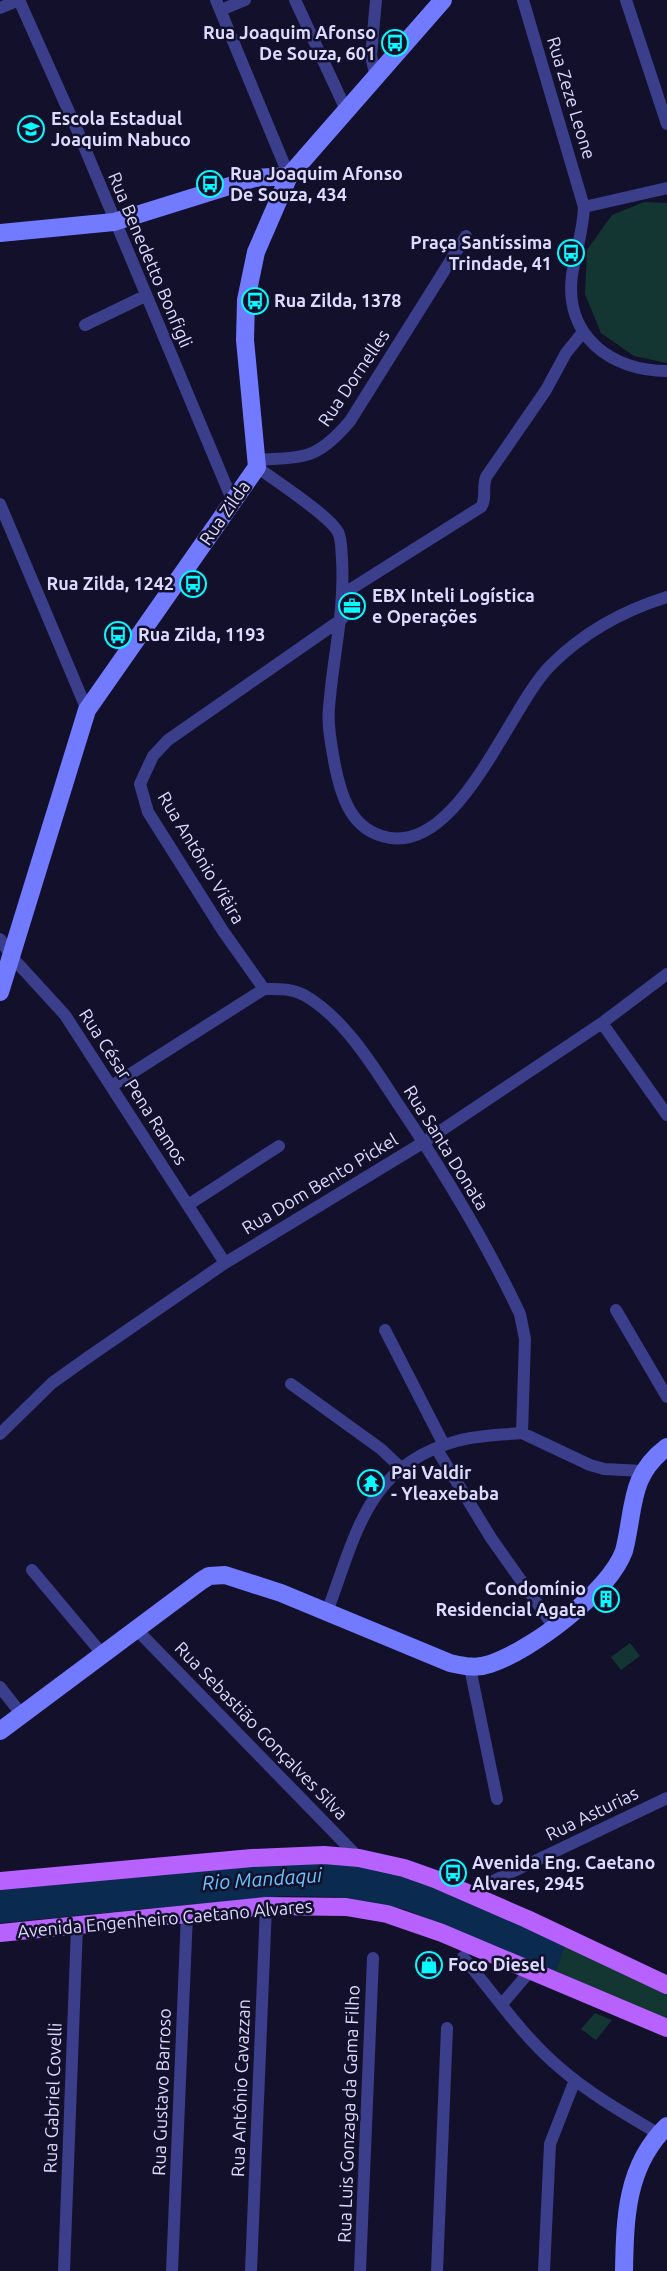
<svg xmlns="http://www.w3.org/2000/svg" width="667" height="2271" viewBox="0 0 667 2271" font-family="Ubuntu,sans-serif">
	<rect width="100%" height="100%" fill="#13102b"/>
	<path fill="#133632" d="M644 202 667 203V363L634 356 601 333 585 294 587 250 612 215Z
		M630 1643 640 1656 621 1670 611 1657Z
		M566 1941 667 1991V2021L556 1971Z
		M595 2013 612 2020 596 2040 581 2029Z"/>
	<path fill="#0b2a4f" d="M289 1860 399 1870 566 1941 556 1971 404 1909 335 1897 283 1896 0 1923V1887Z"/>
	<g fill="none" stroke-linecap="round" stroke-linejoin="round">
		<path stroke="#3a3e8b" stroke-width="12" d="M216 0 289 176
			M295 0 347 112
			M376 0 371 56 376 77
			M523 0 584 207
			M626 0 667 124
			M0 8 19 0 78 132 233 502
			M221 10 245 0
			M667 188 584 207C583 230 576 252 572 275 564 336 611 371 667 371
			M85 325 145 296
			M257 460C305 457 317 460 350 421L466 236
			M257 467C274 480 329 515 338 532 342 540 341 550 342 559 345 613 333 655 329 708 327 727 332 748 335 766 341 795 350 825 379 835 456 864 508 707 551 665 584 632 622 611 667 597
			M0 504 87 710
			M343 594 481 507C487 499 482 487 486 477L546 390 566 353 583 332
			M0 939 11 956 65 1015 225 1263
			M264 989 223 931 148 812 140 784 153 756 168 740 342 619
			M602 1023 667 1115
			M113 1085 264 989C277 989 291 988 304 995 343 1017 372 1064 396 1101 442 1169 485 1240 520 1314L525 1339 522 1433 590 1465 604 1469 643 1471
			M188 1205 279 1146
			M616 1310 667 1397
			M385 1330 444 1445
			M291 1384 381 1449 400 1467
			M0 1434 52 1383 87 1358 225 1263 424 1142 602 1023 667 974
			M436 1448 491 1538 554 1627
			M32 1570 104 1656
			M327 1612C356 1535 367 1465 457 1441 478 1435 500 1435 522 1433
			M137 1630 359 1858
			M470 1668 497 1799
			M0 1687 22 1715
			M468 1893 667 1798
			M463 1957C494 1994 523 2037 560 2068 590 2094 625 2114 659 2134
			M502 2004 530 1971
			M64 2271 77 1926
			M172 2271 187 1914
			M251 2271 266 1906
			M360 2271 373 1958
			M437 2271 447 2028
			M544 2271 550 2144 575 2080"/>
		<path stroke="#727aff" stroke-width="18" d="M0 233 114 222 255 178 289 176
			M0 992 87 710 257 467 245 340 246 300 256 252 289 176 443 0
			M0 1731 201 1581 209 1576 225 1575 281 1593 450 1663C464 1666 476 1669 490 1664 532 1650 609 1592 624 1551 635 1509 628 1476 667 1447
			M624 2271C625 2218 626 2166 667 2126"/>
		<path stroke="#b762ff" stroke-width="18" d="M0 1881 252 1858 324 1855 359 1858 404 1868 435 1879 527 1919 667 1985
			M0 1933 266 1906 346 1907 387 1914 442 1933 667 2028"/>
	</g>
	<defs>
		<symbol id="bus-ring" viewBox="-11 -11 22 22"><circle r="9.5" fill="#13102b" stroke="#07faff" stroke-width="1.5"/><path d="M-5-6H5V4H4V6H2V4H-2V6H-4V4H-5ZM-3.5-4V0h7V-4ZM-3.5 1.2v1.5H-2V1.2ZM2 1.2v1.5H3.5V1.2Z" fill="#07faff"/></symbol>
		<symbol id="school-ring" viewBox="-11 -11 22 22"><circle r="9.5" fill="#13102b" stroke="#07faff" stroke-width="1.5"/><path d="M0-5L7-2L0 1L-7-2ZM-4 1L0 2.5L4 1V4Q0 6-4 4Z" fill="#07faff"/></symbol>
		<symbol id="office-ring" viewBox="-11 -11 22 22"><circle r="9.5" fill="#13102b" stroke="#07faff" stroke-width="1.5"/><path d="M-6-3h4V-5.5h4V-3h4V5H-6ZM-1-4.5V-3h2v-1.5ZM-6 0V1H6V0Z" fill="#07faff"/></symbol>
		<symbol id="temple-ring" viewBox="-11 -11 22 22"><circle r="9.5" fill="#13102b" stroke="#07faff" stroke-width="1.5"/><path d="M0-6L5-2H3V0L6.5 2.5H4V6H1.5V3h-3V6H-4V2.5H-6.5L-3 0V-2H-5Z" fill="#07faff"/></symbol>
		<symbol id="building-ring" viewBox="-11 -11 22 22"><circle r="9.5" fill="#13102b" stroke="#07faff" stroke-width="1.5"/><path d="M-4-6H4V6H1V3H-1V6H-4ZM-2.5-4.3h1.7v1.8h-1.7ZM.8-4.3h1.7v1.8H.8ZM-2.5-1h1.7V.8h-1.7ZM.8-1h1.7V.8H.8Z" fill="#07faff"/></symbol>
		<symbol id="shop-ring" viewBox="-11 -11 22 22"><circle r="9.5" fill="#13102b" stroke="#07faff" stroke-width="1.5"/><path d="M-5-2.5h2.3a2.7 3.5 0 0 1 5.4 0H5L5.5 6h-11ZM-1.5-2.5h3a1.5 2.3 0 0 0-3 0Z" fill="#07faff"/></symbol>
	</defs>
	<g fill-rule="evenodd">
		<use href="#bus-ring" x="380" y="28" width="30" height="30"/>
		<use href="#school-ring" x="16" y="114" width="30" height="30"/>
		<use href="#bus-ring" x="195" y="169" width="30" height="30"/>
		<use href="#bus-ring" x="556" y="238" width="30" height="30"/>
		<use href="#bus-ring" x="240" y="286" width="30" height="30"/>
		<use href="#bus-ring" x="178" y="569" width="30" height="30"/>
		<use href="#office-ring" x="337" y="591" width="30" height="30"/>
		<use href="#bus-ring" x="103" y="620" width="30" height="30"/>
		<use href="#temple-ring" x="356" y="1468" width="30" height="30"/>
		<use href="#building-ring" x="591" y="1584" width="30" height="30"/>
		<use href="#bus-ring" x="438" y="1858" width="30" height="30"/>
		<use href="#shop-ring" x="414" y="1950" width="30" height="30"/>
	</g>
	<g text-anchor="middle" stroke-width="5" stroke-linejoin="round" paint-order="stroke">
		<g font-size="18" font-weight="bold" fill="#dcdbff" stroke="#13102b" text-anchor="start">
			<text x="376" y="39" text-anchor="end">Rua Joaquim Afonso<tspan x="376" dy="21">De Souza, 601</tspan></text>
			<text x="51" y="125">Escola Estadual<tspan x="51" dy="21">Joaquim Nabuco</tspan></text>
			<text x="230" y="180">Rua Joaquim Afonso<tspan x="230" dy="21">De Souza, 434</tspan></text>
			<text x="552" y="249" text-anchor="end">Praça Santíssima<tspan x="552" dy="21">Trindade, 41</tspan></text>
			<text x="274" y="307">Rua Zilda, 1378</text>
			<text x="174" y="590" text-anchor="end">Rua Zilda, 1242</text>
			<text x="372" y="602">EBX Inteli Logística<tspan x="372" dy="21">e Operações</tspan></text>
			<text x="138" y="641">Rua Zilda, 1193</text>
			<text x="391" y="1479">Pai Valdir<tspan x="391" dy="21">- Yleaxebaba</tspan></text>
			<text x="586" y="1595" text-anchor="end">Condomínio<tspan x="586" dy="21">Residencial Agata</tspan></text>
			<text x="472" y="1869">Avenida Eng. Caetano<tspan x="472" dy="21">Alvares, 2945</tspan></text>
			<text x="448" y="1971">Foco Diesel</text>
		</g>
		<g font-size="18" fill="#dcdbff" stroke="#13102b">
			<text transform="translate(571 98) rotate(73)" y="6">Rua Zeze Leone</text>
			<text transform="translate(150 260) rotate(67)" y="6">Rua Benedetto Bonfigli</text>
			<text transform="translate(354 378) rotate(-56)" y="6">Rua Dornelles</text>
			<text transform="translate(225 513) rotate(-55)" y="6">Rua Zilda</text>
			<text transform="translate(201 858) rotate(59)" y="6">Rua Antônio Viêira</text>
			<text transform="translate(133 1087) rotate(57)" y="6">Rua César Pena Ramos</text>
			<text transform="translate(446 1148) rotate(58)" y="6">Rua Santa Donata</text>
			<text transform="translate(320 1184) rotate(-31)" y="6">Rua Dom Bento Pickel</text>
			<text transform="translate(261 1731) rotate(46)" y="6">Rua Sebastião Gonçalves Silva</text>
			<text transform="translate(592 1814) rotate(-26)" y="6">Rua Asturias</text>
			<text transform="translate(165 1919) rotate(-5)" y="6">Avenida Engenheiro Caetano Alvares</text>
			<text transform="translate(241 2088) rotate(-88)" y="6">Rua Antônio Cavazzan</text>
			<text transform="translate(162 2092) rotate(-88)" y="6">Rua Gustavo Barroso</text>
			<text transform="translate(53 2098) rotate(-88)" y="6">Rua Gabriel Covelli</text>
			<text transform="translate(349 2114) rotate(-88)" y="6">Rua Luis Gonzaga da Gama Filho</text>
		</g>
		<g font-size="20" font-style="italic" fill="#69c6ff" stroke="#13102b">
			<text transform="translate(262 1879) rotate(-4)" y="7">Rio Mandaqui</text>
		</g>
	</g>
</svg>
